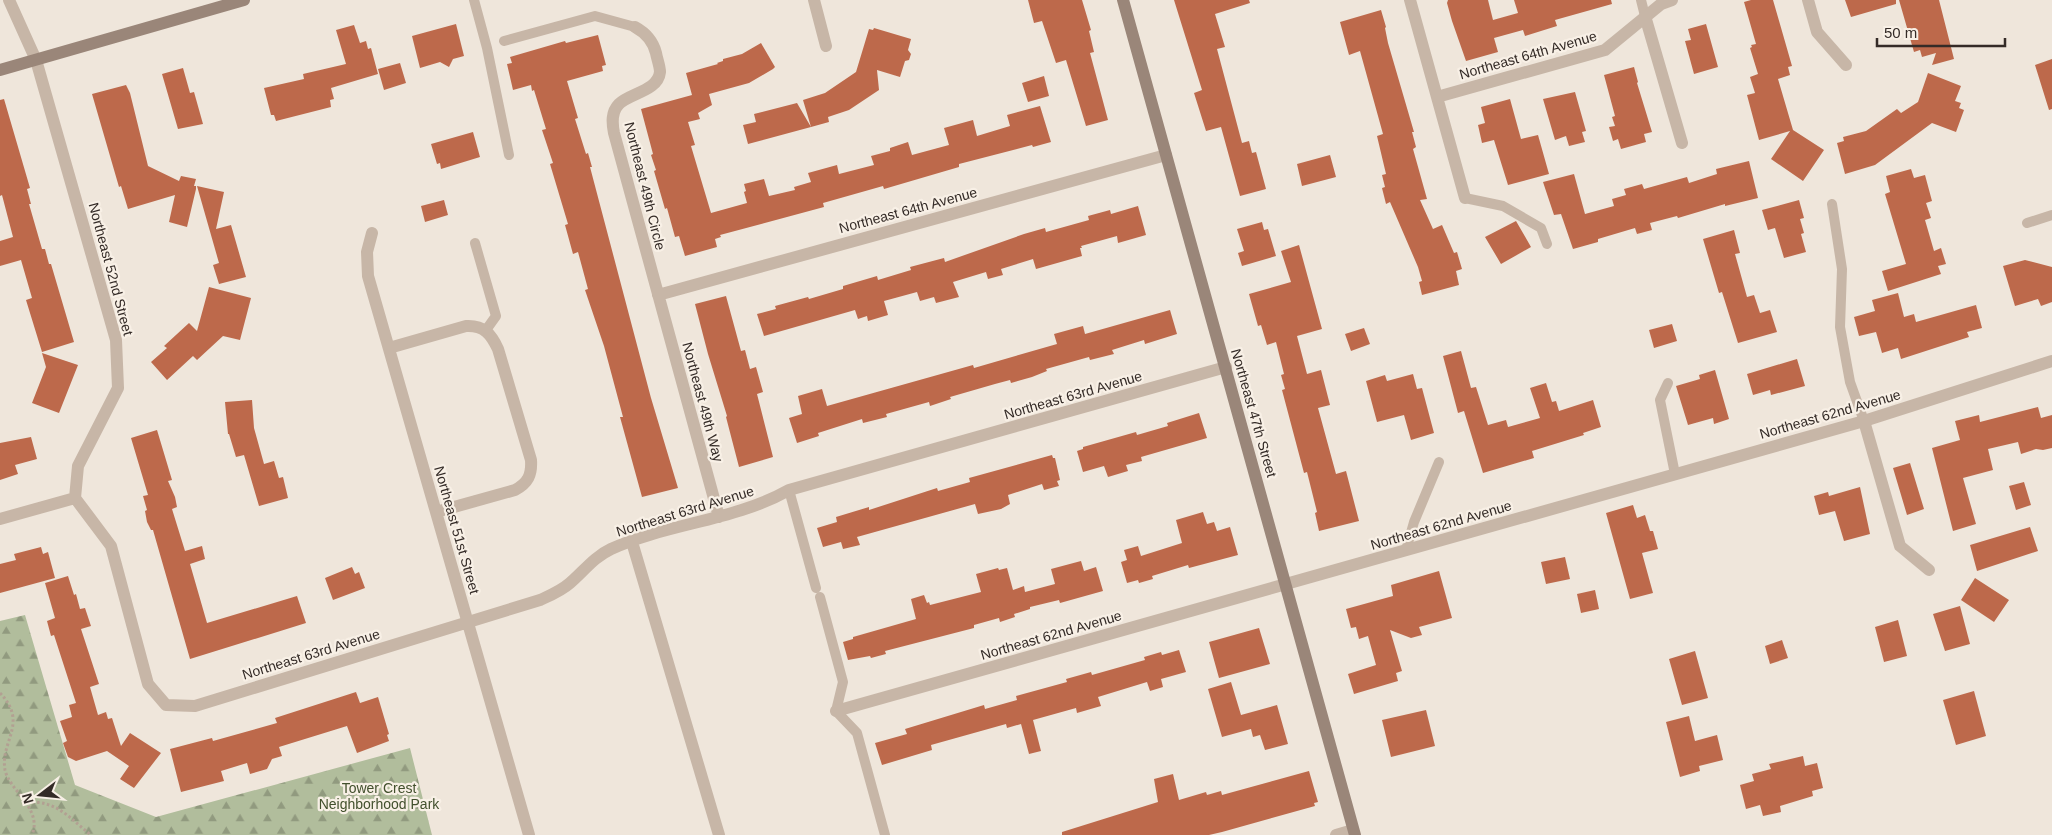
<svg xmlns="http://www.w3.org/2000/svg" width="2052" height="835" viewBox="0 0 2052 835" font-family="Arial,sans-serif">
	<defs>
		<pattern id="forest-firs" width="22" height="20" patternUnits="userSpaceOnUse" patternTransform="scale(1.25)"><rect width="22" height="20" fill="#b1bd9c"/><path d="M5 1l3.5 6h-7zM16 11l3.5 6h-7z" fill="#919a7f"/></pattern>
	</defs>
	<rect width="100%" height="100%" fill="#efe6db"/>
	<path fill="url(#forest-firs)" d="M25 615 75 785 156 817 410 748 432 835H0V621Z"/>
	<path fill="#bd694b" d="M1028 0H1082L1091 30 1089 31 1094 52 1090 53 1108 120 1086 126 1066 60 1056 63 1042 21 1034 23Z
		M1174 0H1249L1250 3 1215 14 1225 47 1217 49 1242 143 1249 141 1252 153 1256 152 1266 189 1240 196 1221 127 1206 131 1194 93 1202 90Z
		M1448 0H1488L1493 20 1518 13 1514 0H1611L1612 4 1555 20 1557 26 1525 36 1523 30 1494 38 1498 52 1466 61 1452 21 1447 3Z
		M1751 0H1773L1792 66 1788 67 1790 75 1778 79 1793 130 1824 150 1803 181 1771 159 1790 131 1759 140 1747 95 1755 93 1750 77 1758 74 1750 48 1752 47 1751 45 1756 44 1744 2Z
		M1845 0H1896V4L1851 17Z
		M1899 0H1939L1954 59 1932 65 1936 53 1922 57 1920 50 1914 52Z
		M1381 10 1386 27 1385 28 1388 43 1414 132H1412L1416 147 1413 149 1427 199 1420 200 1433 229 1442 225 1454 253 1457 252 1462 269 1456 271 1459 285 1422 295 1419 282 1422 281 1418 267 1390 202 1386 204 1382 188 1385 187 1382 175 1386 174 1377 136 1383 134 1360 51 1349 55 1340 22Z
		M456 24 464 56 453 59 449 67 440 62 420 68 412 36Z
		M1706 24 1718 67 1694 74 1685 41 1691 40 1688 29Z
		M354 25 360 43 366 41 368 49 371 48 378 74 331 88 334 99 330 100 331 107 276 121 274 115H271L264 88 304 79 303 74 346 64 336 30Z
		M874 28 911 39 908 50 911 54 909 60 905 61 900 77 877 70 879 90 849 110 828 117 829 122 811 127 803 100 825 93 856 72 869 29 873 30Z
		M598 35 606 65 602 66 603 71 567 81 578 118 575 119 586 154 588 153 592 167H590L651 398 678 488 642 497 620 417H623L604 346 585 290 588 289 578 252 573 254 565 225 568 224 550 164 553 163 542 130 546 129 534 90 532 91 531 85 513 90 507 64 512 63 510 57 565 41 566 43Z
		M761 43 775 67 773 69 749 83 709 94 712 105 698 113 700 119 688 122 695 145 691 146 711 213 747 203 744 192 746 191 744 184 764 179 769 196 795 190 794 187 811 182 808 173 837 165 839 174 874 165 871 156 890 151V148L908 142 912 155 949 145 944 128 973 120 977 136 1010 126 1007 115 1040 106 1051 142 1033 147 1032 145 959 164V167L884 189 883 186 823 203 824 207 720 235 721 237 715 239 717 247 685 256 679 236 675 237 667 208 665 209 654 171 656 170 651 155 653 154 641 109 692 95 686 73 718 64 717 63 723 61V59L742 54Z
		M2052 59V109L2049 110 2035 65Z
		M400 63 406 83 384 90 378 69Z
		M1634 67 1638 82 1637 83 1652 132 1644 134 1646 142 1621 149 1618 139 1613 141 1609 127 1615 126 1612 117 1615 116 1604 75Z
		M183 68 190 93 194 92 203 124 178 129 162 74Z
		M1928 73 1961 86 1955 101 1961 103 1959 108 1964 110 1956 132 1932 123 1875 165 1845 174 1837 143 1844 141 1843 137 1866 131 1897 109 1901 113 1918 102Z
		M1044 76 1049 96 1028 102 1022 83Z
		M126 85 130 93 148 166 179 181 181 176 196 179 194 186H196V189L187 227 169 222 175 195 128 209 121 186 119 187 92 94Z
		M1575 92 1586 131 1582 132 1585 142 1569 146 1566 136 1555 140 1543 99Z
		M4 99 30 188 27 189 31 204H29L42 249H45L49 264H51L74 342 42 352 26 300 32 298 21 260 0 266V241L13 237 2 195 0 196V100Z
		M1510 99 1521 139 1538 135 1549 174 1508 185 1494 140 1482 143 1478 125 1485 123 1481 107Z
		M797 103 811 127 748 144 743 125 756 122 754 114Z
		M473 132 480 157 441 169 440 163 437 164 431 144Z
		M1330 155 1336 177 1302 186 1297 164Z
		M1749 161 1758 198 1725 206V204L1678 218 1677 216 1650 223 1652 230 1637 234 1635 228 1598 239V242L1573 249 1561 214 1554 215 1543 182 1574 174 1585 214 1614 206 1612 199 1626 195 1624 189 1642 184 1644 189 1687 177 1689 183 1717 174 1716 169Z
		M1911 169 1914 178 1925 175 1932 201 1926 203 1931 218 1925 220 1934 251 1941 248 1946 264 1938 266 1941 274 1888 291 1882 271 1906 264 1885 194 1890 192 1886 176Z
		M197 186 224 192 216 229 231 225 246 277 219 284 213 265 219 263Z
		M444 200 448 215 425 222 421 206Z
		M1799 200 1804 218 1800 219 1804 233 1801 234 1806 252 1784 258 1775 228 1768 230 1762 210Z
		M1138 206 1146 235 1118 243 1117 236 1081 246 1082 248H1080L1082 256 1036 269 1033 259 1001 269 1003 275 988 279 986 272 953 282 959 297 936 303 934 297 920 301 917 292 884 301 888 315 868 321 867 316 858 319 855 310 764 336 757 314 776 309 775 306 808 297 809 299 843 289V286L877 276 878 280 911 270 910 267 944 258 945 262 1024 234 1045 228 1046 232 1089 220 1088 216 1110 210 1111 214Z
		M1516 221 1531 247 1501 264 1485 237Z
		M1262 222 1264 230 1268 229 1276 256 1242 266 1238 253 1244 251 1237 229Z
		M1734 230 1740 253 1735 254 1747 297 1754 295 1760 313 1770 310 1777 332 1738 343 1722 292 1719 293 1703 239Z
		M1299 245 1322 329 1297 336 1307 374 1321 370 1330 405 1318 408 1336 474 1346 471 1359 521 1319 531 1315 513 1317 512 1307 472 1304 473 1282 390 1285 389 1281 375 1284 374 1276 342 1267 345 1261 325 1258 326 1249 294 1291 282 1281 251Z
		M2025 260 2052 267V302L2041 306 2038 299 2015 306 2003 266Z
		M209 287 251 298 240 340 223 336 197 360 193 356 167 380 151 362 167 348 164 346 189 323 197 331Z
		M1898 293 1904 317 1914 314 1916 322 1976 305 1982 328 1967 332 1969 337 1901 359 1898 348 1882 353 1876 332 1859 336 1854 317 1875 311 1872 300Z
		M726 296 741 351 745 350 750 369 756 367 763 392 757 394 773 457 739 467 726 417 727 416 708 354 695 304Z
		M1170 310 1177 334 1145 344 1144 340 1112 350 1114 354 1090 360 1089 357 1046 369 1047 371 1032 377 1011 383 1010 380 995 384 950 397 951 399 930 406 929 402 886 414 887 417 863 423 862 419 818 433 819 436 797 443 789 418 802 414 798 396 822 389 827 406 973 365 974 368 1057 344 1054 334 1083 326 1085 334Z
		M1672 324 1677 341 1654 348 1649 330Z
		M1364 328 1370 344 1351 351 1345 334Z
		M1461 351 1471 388 1476 387 1488 425 1506 420 1508 427 1540 418 1530 388 1546 383 1552 402 1556 401 1559 411 1593 400 1601 427 1583 433 1584 435 1532 451 1534 458 1483 473 1464 411 1458 413 1443 356Z
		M42 353 78 365 59 413 32 403 46 367Z
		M1797 359 1805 386 1771 395 1770 390 1753 395 1747 374Z
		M1715 370 1729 419 1714 424 1713 418 1688 425 1676 386 1700 379 1699 375Z
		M1413 374 1417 389 1422 388 1434 433 1411 440 1404 415 1377 422 1366 381 1385 375 1387 381Z
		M252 400 254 428 264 464 274 461 279 478 283 477 288 498 259 506 244 455 236 457 229 434H228L225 402Z
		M2038 407 2041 418 2052 415V448L2043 450 2036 449 2021 454 2018 442 1988 449 1993 470 1963 478 1976 524 1953 531 1932 448 1960 440 1955 421 1979 415 1980 422Z
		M1199 413 1207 438 1141 457 1142 461 1126 465 1128 471 1108 477 1104 466 1083 472 1077 451 1083 449V447L1136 432 1137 435 1168 426 1167 423Z
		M157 430 172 480 168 481 175 497 177 507 172 509 185 551 202 546 205 559 190 564 207 623 297 596 306 623 190 659 153 530H151L147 522 145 511 147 510 143 496 148 495 131 438Z
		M31 437 37 459 15 465 18 474 0 480V443Z
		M1052 455 1053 458H1055L1060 480 1057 481 1059 486 1044 490 1042 484 1008 495 1010 504 1001 509 978 514 975 504 857 537 860 545 843 549 841 542 823 547 817 528 837 522 836 517 869 507V510L937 488 938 491 970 482 969 478Z
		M1910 463 1924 509 1907 515 1893 468Z
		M2024 482 2031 505 2016 510 2009 486Z
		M1860 487 1870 534 1844 541 1835 511 1819 515 1814 496 1828 492 1829 496Z
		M1633 505 1637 518 1645 515 1650 531H1653L1658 549 1642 553 1653 593 1630 599 1606 513Z
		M1203 512 1207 524 1214 522 1217 531 1230 527 1238 555 1189 568 1188 565 1152 576 1153 579 1139 583 1138 580 1127 583 1121 562 1127 560 1124 550 1138 546 1141 556 1182 543 1176 520Z
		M2030 527 2038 551 1977 571 1970 545Z
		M41 547 43 554 48 552 55 578 0 593V564L16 560 14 554Z
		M1565 557 1570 579 1546 584 1541 562Z
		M1081 561 1084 571 1096 567 1103 591 1060 603 1059 600 1030 607V609L1014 614 1015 617 1000 622 999 618 974 625V628L885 651 886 654 871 658 870 656 848 660 843 642 853 639V637L916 619 911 599 924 595 927 603 929 602 930 605 981 592 976 574 998 568 999 570 1007 568 1013 590 1024 586 1025 592 1055 584 1051 569Z
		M352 567 355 574 359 572 365 588 333 600 325 578Z
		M1439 571 1452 618 1419 627 1422 635 1411 638 1390 630 1402 671 1396 673 1398 681 1354 694 1348 674 1376 665 1368 636 1359 639 1356 627 1351 628 1346 609 1393 596 1391 585Z
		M68 576 74 595 76 594 80 609 85 608 91 626 81 629 99 684 90 687 98 715 106 712 108 719 112 718 121 746 130 733 161 753 134 788 120 779 129 766 107 751 76 761 68 757 63 743 67 741 60 721 72 717 69 705 76 703 54 635 51 636 47 621 55 618 45 583Z
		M1975 578 2009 600 1994 622 1961 600Z
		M1595 590 1599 609 1581 613 1577 594Z
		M1960 606 1970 644 1945 651 1933 614Z
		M1898 620 1907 656 1884 662 1875 627Z
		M1259 628 1270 664 1219 678 1209 642Z
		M1782 640 1788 658 1770 664 1765 646Z
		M1179 650 1186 672 1161 679 1163 687 1150 691 1147 682 1098 697 1101 706 1077 713 1076 708 1033 720 1041 751 1029 754 1021 724 1007 728 1006 724 931 745 932 750 882 765 875 743 907 734 905 729 984 705 985 709 1017 700 1016 696 1067 682 1066 679 1091 672 1092 675 1145 660 1144 657 1161 652 1162 655Z
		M1695 651 1708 698 1682 705 1669 659Z
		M1231 682 1241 715 1277 705 1288 744 1265 750 1260 735 1253 737 1251 729 1222 737 1208 689Z
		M1974 691 1986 736 1956 745 1943 700Z
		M356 692 360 703 378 697 389 734 387 735 389 741 357 753 347 726 279 747 282 756 272 759 267 769 250 774 247 763 221 771 224 781 181 792 170 749 212 738 213 741 277 723 275 718Z
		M1426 710 1435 746 1391 757 1382 720Z
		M1689 716 1695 741 1717 735 1723 760 1699 766 1700 771 1680 777 1666 722Z
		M1803 756 1805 766 1817 763 1823 788 1812 791 1813 796 1780 806 1781 812 1763 816 1760 805 1746 809 1740 785 1754 781 1752 774 1771 769 1769 764Z
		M1309 771 1318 802 1314 803 1315 806 1222 832 1209 835H1062V832L1158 802 1154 779 1173 774 1179 800 1206 792 1207 795 1221 791 1222 795Z"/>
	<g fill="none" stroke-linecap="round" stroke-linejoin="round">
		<path stroke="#b2a092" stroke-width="3" stroke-dasharray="2.5 2.5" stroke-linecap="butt" d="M0 693C29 723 0 741 5 770 9 790 43 809 32 835
			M27 802C58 801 68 817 91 835"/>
		<path stroke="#c7b6a7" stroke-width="10" d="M474 0 487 48 509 155
			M1641 0 1645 16
			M504 41 595 16 635 27
			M1465 198 1503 206 1541 228 1547 244
			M1832 204 1842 269 1840 327 1850 382 1864 421
			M2027 223 2052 215
			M475 243 496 316 486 330
			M1668 383 1660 400 1675 474
			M789 490 816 588
			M1406 550 1414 522 1439 462
			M820 597 843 682 836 711 857 733 885 835"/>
		<path stroke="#c7b6a7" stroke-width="12" d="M9 0 36 60 116 340 118 388 78 466 75 498 111 546 148 684 166 705 195 706 540 600C551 595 561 591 570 583 584 571 594 557 611 549 668 523 734 521 789 490L1226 367
			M814 0 826 46
			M1410 0 1465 198
			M1808 0 1817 32 1846 65
			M1645 16 1682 143
			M635 27C646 33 653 41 656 53 657 59 660 66 660 72 658 91 630 93 619 104 611 112 612 123 614 133L719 517
			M1437 97 1605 50 1661 4 1672 0
			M372 233 367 252 368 276 529 835
			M658 295 1166 155
			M389 348 466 326C484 325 491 334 498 349L531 460C532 475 528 483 515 490L436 512
			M1864 421 1900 546 1929 570
			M0 519 75 498
			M632 542 719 835
			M836 711 1864 421 2052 361
			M1336 835 1353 830"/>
		<path stroke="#9a8679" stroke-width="12" d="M1123 0 1355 835
			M0 70 244 0"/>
	</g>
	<g text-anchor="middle" stroke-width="4.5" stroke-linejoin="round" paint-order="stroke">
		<g font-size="14" fill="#342b27" stroke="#f8f0e6">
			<text transform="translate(1528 55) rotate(-16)" y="5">Northeast 64th Avenue</text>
			<text transform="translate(645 186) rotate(76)" y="5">Northeast 49th Circle</text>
			<text transform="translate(908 210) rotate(-15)" y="5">Northeast 64th Avenue</text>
			<text transform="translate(111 269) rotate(75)" y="5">Northeast 52nd Street</text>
			<text transform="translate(1073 395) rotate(-16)" y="5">Northeast 63rd Avenue</text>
			<text transform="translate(703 402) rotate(75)" y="5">Northeast 49th Way</text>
			<text transform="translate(1254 413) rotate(74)" y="5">Northeast 47th Street</text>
			<text transform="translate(1830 414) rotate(-16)" y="5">Northeast 62nd Avenue</text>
			<text transform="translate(685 511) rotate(-17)" y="5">Northeast 63rd Avenue</text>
			<text transform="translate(1441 525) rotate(-16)" y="5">Northeast 62nd Avenue</text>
			<text transform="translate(457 530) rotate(74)" y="5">Northeast 51st Street</text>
			<text transform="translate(1051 635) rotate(-16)" y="5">Northeast 62nd Avenue</text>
			<text transform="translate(311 654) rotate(-17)" y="5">Northeast 63rd Avenue</text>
		</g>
		<g font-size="14" fill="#42502d" stroke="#f8f0e6">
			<text x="379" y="793">Tower Crest<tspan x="379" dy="16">Neighborhood Park</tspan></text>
		</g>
	</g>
	<g transform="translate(40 795) rotate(254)" stroke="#f8f0e6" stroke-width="4" paint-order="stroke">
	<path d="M0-4L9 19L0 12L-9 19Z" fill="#342b27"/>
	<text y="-8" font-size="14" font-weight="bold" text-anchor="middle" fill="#342b27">N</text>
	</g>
	<path d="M1877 38v8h128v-8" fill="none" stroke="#342b27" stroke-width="2.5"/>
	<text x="1884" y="38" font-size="15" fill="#342b27" stroke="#f8f0e6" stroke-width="4" paint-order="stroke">50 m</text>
</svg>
